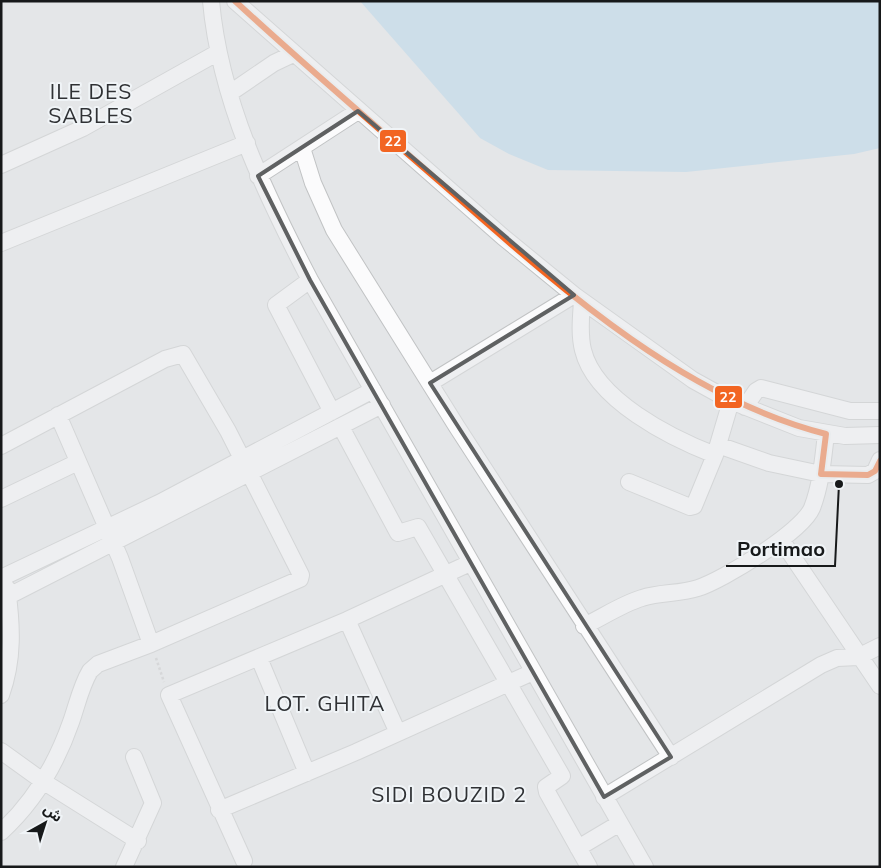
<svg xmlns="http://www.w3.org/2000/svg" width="881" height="868" viewBox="0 0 881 868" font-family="Mulish,'Noto Sans Arabic',sans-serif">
	<rect width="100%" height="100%" fill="#e4e6e8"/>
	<path fill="#b1d5ea" d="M360 1H880V148L854 154 686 172 548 170 509 154 480 138Z"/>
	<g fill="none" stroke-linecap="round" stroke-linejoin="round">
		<defs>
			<path id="minor" d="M211 1C220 101 265 193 310 280L645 867
				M235 1 503 237 574 295 693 380 731 401 799 428 845 436 880 435
				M230 93 274 63 293 54
				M302 148 313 183 334 230 457 427 671 757
				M1 165 83 128 217 53
				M258 176 358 111
				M1 243 247 143
				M310 280 276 305 332 412
				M582 301C581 317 579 334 583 350 595 400 671 438 715 455
				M430 383 574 295
				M745 407 756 391 761 388 850 411H880
				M341 427 398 533 418 527 562 776 546 787 547 792 589 867
				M718 445 769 463 821 474 868 475 875 471 880 460
				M1 446 165 359 183 354 228 431 301 575 300 579 151 644 120 558 58 415
				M629 482 690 507 694 506 715 455 731 401
				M1 499 78 462
				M782 541 880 686
				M1 578 159 503 373 390
				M1 600 382 405
				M347 620 398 733
				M584 626C603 617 622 604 642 598 660 592 680 594 698 588 723 580 802 532 812 508 821 485 823 459 826 434
				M259 658 307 773
				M1 695C14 659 12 625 7 588
				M1 751 44 782 138 841
				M604 797 821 665 837 658 858 657 880 646
				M219 810 356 752 533 672
				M1 832C35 801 56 765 71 722 77 705 81 686 90 671L98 664 151 644
				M578 848 620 823
				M244 861 169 695 347 620 470 563
				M124 867 153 803 134 757"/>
		</defs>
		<use href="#minor" stroke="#c1c3c4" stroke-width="18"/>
		<path stroke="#c6c6c7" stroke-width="2.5" stroke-dasharray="2.5 2.5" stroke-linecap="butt" d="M156 658 164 682"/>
		<use href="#minor" stroke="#fbfbfc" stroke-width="16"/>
		<defs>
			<path id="bus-1" d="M235 1C302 63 371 122 440 182 553 281 677 396 826 434L821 474 868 475 875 471 880 461"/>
		</defs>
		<use href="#bus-1" stroke="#f0f4f7" stroke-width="10"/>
		<use href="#bus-1" stroke="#f26522" stroke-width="6"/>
	</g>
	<path d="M0 0H881V868H0ZM358 111 574 295 430 383 671 757 604 797 310 280 258 176Z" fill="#e4e6e8" fill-opacity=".55" fill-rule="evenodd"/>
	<path fill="none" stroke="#5f6162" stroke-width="4" stroke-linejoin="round" d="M358 111 574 295 430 383 671 757 604 797 310 280 258 176Z"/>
	<g text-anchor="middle" stroke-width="4" stroke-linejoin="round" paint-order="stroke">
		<g font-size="21" letter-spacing="1" fill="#2f3134" stroke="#f0f4f7">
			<text x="91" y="99">ILE DES<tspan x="91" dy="24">SABLES</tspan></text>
			<text x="325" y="711">LOT. GHITA</text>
			<text x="449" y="802">SIDI BOUZID 2</text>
		</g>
	</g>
	<path fill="none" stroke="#17191a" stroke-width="2" d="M839 484L835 566H726"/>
	<circle fill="#17191a" stroke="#f0f4f7" stroke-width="2" cx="839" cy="484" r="5"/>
	<g font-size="20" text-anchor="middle" font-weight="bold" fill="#17191a" stroke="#f0f4f7" stroke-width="4" stroke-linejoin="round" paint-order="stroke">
		<text x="781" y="556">Portimao</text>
	</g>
	<g stroke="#f0f4f7" stroke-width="2">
		<rect x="379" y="129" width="28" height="24" rx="5" fill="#f26522"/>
		<rect x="714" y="385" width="29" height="24" rx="5" fill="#f26522"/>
	</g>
	<g font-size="14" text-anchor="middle" font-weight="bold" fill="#fff">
		<text x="393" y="146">22</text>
		<text x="728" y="402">22</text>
	</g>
	<rect width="881" height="868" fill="none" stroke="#17191a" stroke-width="5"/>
	<g transform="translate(45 823) rotate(39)" stroke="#f0f4f7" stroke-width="4" paint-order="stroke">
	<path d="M0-4L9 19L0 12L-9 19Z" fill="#17191a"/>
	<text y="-8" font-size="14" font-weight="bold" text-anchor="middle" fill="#17191a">ش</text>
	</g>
</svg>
